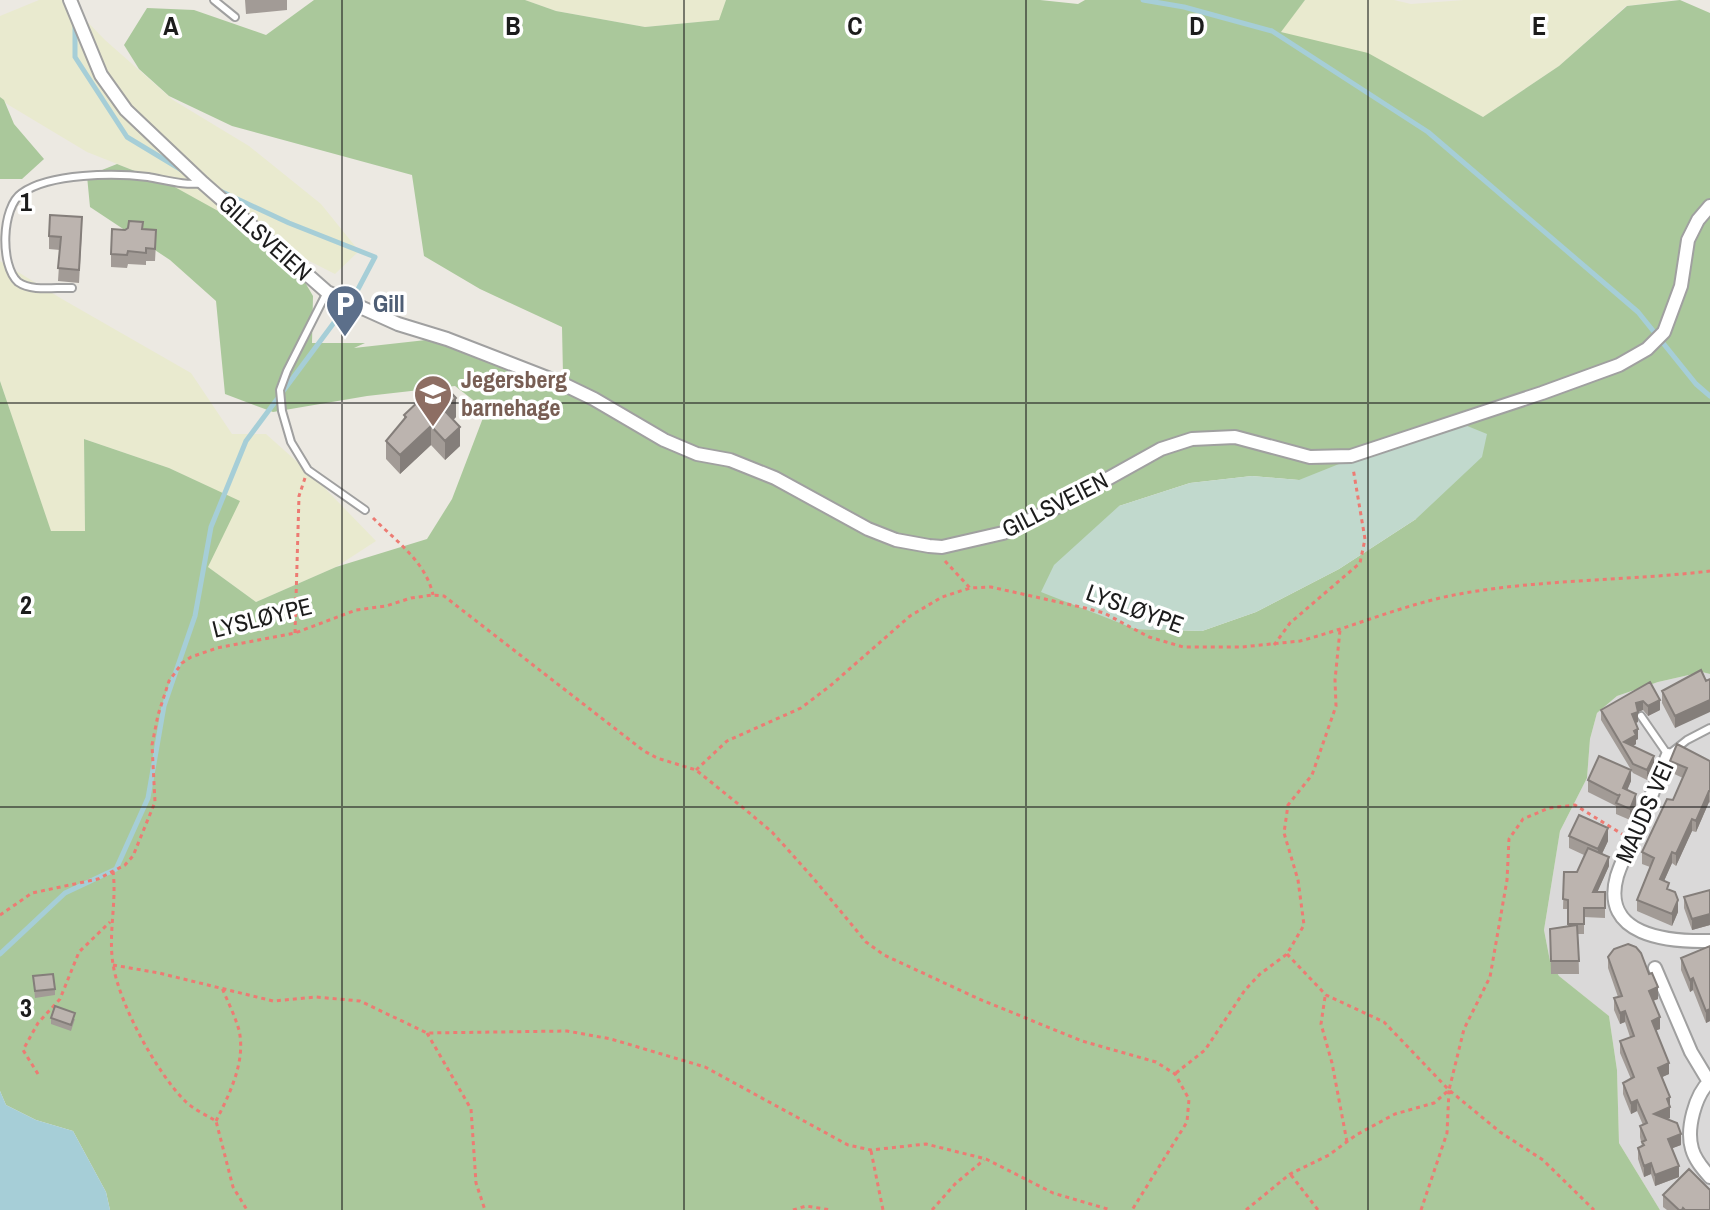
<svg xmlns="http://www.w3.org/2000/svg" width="1710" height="1210" viewBox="0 0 1710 1210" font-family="'Archivo Narrow',sans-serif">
	<rect width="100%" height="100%" fill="#ece9e2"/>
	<path fill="#dad9d9" d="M1702 672 1710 674V1210H1660L1619 1143 1617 1070 1609 1016 1559 976 1550 961 1544 930 1560 831 1587 778 1590 739 1597 713 1617 696 1658 682Z"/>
	<path fill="#e9eacf" d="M39 0H66L105 40 173 100 249 146 321 204 359 251 335 274 252 232 173 186 87 152 7 104 0 97V16Z
		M525 0H726L720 20 645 27 556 11Z
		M1305 0H1394L1411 4 1464 0H1674L1626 6 1559 66 1483 117 1450 100 1280 31Z
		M0 261 62 299 191 373 232 434H266L312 475 376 541 336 567 256 602 208 567 239 501 169 468 84 439 85 531 51 532 0 381Z"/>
	<path fill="#aac89b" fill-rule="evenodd" d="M314 0H525L556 11 645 27 719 20 726 0H1040L1078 4 1085 0H1305L1281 32 1368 53 1483 117 1559 66 1627 6 1680 0 1710 13V674L1702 672 1658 682 1617 696 1597 713 1590 739 1587 778 1560 831 1544 930 1550 961 1559 976 1609 1016 1617 1070 1619 1143 1660 1210H110L106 1192 73 1131 36 1120 6 1105 0 1091V381L51 531H85L84 439 169 468 240 501 208 567 256 602 336 567 427 539 452 499 486 410 455 386 367 396 273 412 225 394 216 301 170 260 90 207 87 176 117 164 173 186 285 248 313 296 312 343H365L354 348 435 339 519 374 563 375 562 327 480 289 424 256 412 175 232 126 169 96 139 69 124 45 147 8 194 10 266 35ZM1252 476 1299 480 1416 519 1339 569 1256 612 1202 631 1135 629 1119 506 1190 483Z
		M0 97 4 100 14 124 44 159 22 179H0Z"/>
	<path fill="#c1d9cd" d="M1460 423 1487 434 1482 457 1416 519 1339 569 1256 612 1202 631 1135 629 1041 592 1054 565 1119 506 1190 483 1252 476 1299 480 1384 446Z"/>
	<path fill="#a6ced7" d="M0 1091 6 1105 36 1120 73 1131 106 1192 110 1210H0Z"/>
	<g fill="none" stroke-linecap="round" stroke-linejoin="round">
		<path stroke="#a6ced7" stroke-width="5" d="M1143 0 1184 7 1272 31 1428 132 1638 312 1696 384 1710 396
			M75 22V57L127 137 185 172
			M0 954 65 893 116 869 148 798 164 706 195 616 211 527 246 441 356 293 375 257 289 223 218 190"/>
		<defs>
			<path id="service" d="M214 0 235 17
				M72 288C56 287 32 292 18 282 0 266 1 207 22 193 50 173 115 173 148 177 166 180 185 186 203 183
				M327 292 287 371 280 390 282 411 291 442 308 470 365 510
				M1641 716 1668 755 1687 740 1710 728"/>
			<path id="minor" d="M70 0 101 75 126 110 203 183 327 292 398 324 447 339 563 384 594 399 664 440 697 454 730 460 775 478 868 529 896 540 929 546 942 547 1003 533 1057 507 1161 449 1192 439 1235 437 1310 457 1351 456 1542 393 1619 365 1647 349 1664 332 1681 286 1688 240 1698 220 1710 206
				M1668 755C1657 780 1648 805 1637 830 1630 845 1622 860 1617 876 1600 936 1668 942 1710 941
				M1655 968 1691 1052 1709 1082
				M1710 1081C1695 1095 1686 1129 1692 1149 1695 1160 1703 1169 1710 1177"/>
		</defs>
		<use href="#service" stroke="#a0a0a0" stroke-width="10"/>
		<use href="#minor" stroke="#a0a0a0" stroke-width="16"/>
		<path stroke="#ed7b73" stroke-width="3" stroke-dasharray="4 4" stroke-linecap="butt" d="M373 518C396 541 426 562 433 595
			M945 561 970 588
			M295 633 299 496 305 478
			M1274 645 1290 623 1360 563 1365 539 1353 468
			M696 770 727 741 801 708 830 686 910 616 942 597 970 588 991 587 1085 608 1104 613 1149 637 1183 647H1242L1300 641C1353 627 1405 604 1459 594 1542 579 1627 581 1710 571
			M113 871C117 902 108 933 113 964 119 1004 157 1073 185 1101 193 1109 206 1115 216 1121L233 1187 247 1210
			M0 915 32 893 98 879 125 865 133 856 155 802 152 745 158 715 169 681 182 663 191 657 217 648 295 633 356 610 386 606 411 598 433 595 444 596 644 751 657 758 696 770 747 811 772 832 814 879 866 942 884 955 979 999 1082 1041 1156 1062 1175 1074 1189 1099 1187 1122 1132 1210
			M1287 954 1326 995 1384 1022 1449 1090 1500 1132 1543 1160 1594 1210
			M113 965 159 973 273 1001 316 997 360 1001 427 1033 567 1031 611 1039 705 1067 848 1145 871 1150 926 1144 986 1159 1053 1193 1111 1210
			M1325 997 1321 1024 1332 1063 1347 1142
			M427 1033 471 1109 476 1183 485 1210
			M1176 1073 1205 1050 1245 990 1260 974 1287 954 1304 925 1298 880 1284 833 1288 805 1312 775 1336 706 1335 680 1340 630
			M38 1074 23 1050 38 1023 60 999 79 952 110 922
			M216 1121C230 1093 246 1061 239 1030 235 1016 228 1002 222 988
			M871 1151 883 1210
			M1291 1175 1318 1210
			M793 1210 806 1206 831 1210
			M932 1210 956 1183 984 1160
			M1246 1210 1290 1174 1329 1155 1356 1135 1395 1114 1434 1103 1449 1090 1464 1029 1490 977 1507 880 1509 839 1523 819 1549 808 1575 805 1622 834
			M1421 1210 1447 1133 1449 1090"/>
		<use href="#service" stroke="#fff" stroke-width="6"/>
		<use href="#minor" stroke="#fff" stroke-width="12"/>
	</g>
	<path fill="#a29b96" d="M245 0H287V10L246 14Z
		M82 229 79 283 58 281 60 250 49 249V236Z
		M143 229 156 243 155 261H146V265L128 264 127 268 111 267V254L125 230Z
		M404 415 456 417 453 420 460 446 445 460 431 445 400 474 386 459V441L404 420Z
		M1701 670 1675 728 1662 703V691Z
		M1650 682 1660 710 1648 716 1643 710 1638 712V722L1636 723 1638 739 1636 740V744L1633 746 1654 765 1647 780 1633 773 1601 720V710Z
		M1670 761H1710V803L1709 802 1696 832 1692 831 1676 866 1672 863 1664 881 1678 912 1672 926 1637 911V900L1650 867 1642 864V852L1673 800 1683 778 1670 772Z
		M1588 780 1631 781 1627 790 1636 805 1630 820 1616 814V806L1588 792Z
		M1569 836 1608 841 1602 854 1609 866 1597 892H1605V918L1584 917V934H1578L1579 974H1551L1550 929 1568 927V909H1563L1564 872H1577L1584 855 1569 848Z
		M1710 890V925L1692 930 1684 908V897Z
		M1710 946V1021L1706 1023 1693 990 1690 992 1681 970V958Z
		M1608 957 1658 999 1653 1001 1660 1029 1656 1030 1669 1074 1662 1077 1670 1097V1118L1667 1119 1681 1145 1672 1148 1679 1177 1655 1186 1651 1174 1644 1177 1638 1159V1148L1642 1146 1640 1137V1126L1643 1125 1637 1111 1631 1114 1623 1094V1083L1631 1079 1620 1053V1041L1630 1037 1625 1022 1620 1024 1614 1010V998L1618 997 1608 968Z
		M33 976 55 989V995L35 998Z
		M51 1018 75 1019 71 1031 51 1024Z
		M1663 1195 1710 1210H1667L1663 1207Z"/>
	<path fill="#847e7a" d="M456 398V417L444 429V410Z
		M431 426V445L400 474V455Z
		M460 427V446L445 460V441Z
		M1660 700V710L1648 716V706Z
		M1710 700V712L1675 728V716Z
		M1643 701V710L1638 712V722L1632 724V714L1636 703Z
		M1638 729V739L1636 740V744L1626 751 1624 742 1634 731Z
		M1654 756V765L1647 780V770Z
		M1631 770V781L1623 800V788Z
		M1709 791V802L1696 832V821Z
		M1636 794V805L1630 820V809Z
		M1692 819V831L1676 866V854Z
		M1608 828V841L1598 862V849Z
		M1672 852V863L1660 890V879Z
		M1609 857V866L1593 902V892Z
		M1678 900V912L1672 926V914Z
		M1710 914V925L1692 930V919Z
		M1693 978V990L1690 992V980Z
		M1658 987V999L1649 1002V991Z
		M1710 1009V1021L1706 1023V1011Z
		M1625 1011V1022L1620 1024V1013Z
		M1660 1017V1029L1652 1032V1021Z
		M1669 1063V1074L1658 1079V1068Z
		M1670 1097V1118L1654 1125V1114L1667 1099Z
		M1637 1100V1111L1631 1114V1103Z
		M1681 1134V1145L1668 1150V1139Z
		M1651 1163V1174L1644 1177V1166Z
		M1679 1166V1177L1655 1186V1175Z"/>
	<path fill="#bcb4af" stroke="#847e7a" stroke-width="2" d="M50 215 82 217 79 270 58 268 61 237 49 236Z
		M129 221 143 222 142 229 156 230 155 249 146 248V253L128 251 127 255 111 254 112 229 125 230 128 228Z
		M440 381 456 398 444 410 460 427 445 441 431 426 400 455 386 441 406 417 404 415Z
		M1701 670 1706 681 1710 679V700L1675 716 1662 691Z
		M1650 682 1660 700 1648 706 1643 701 1636 703 1638 712 1632 714 1638 729 1634 731 1636 735 1624 742 1654 756 1647 770 1633 764 1601 710Z
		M1677 744 1710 761V791H1709L1696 821 1692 819 1676 854 1672 852 1660 879 1669 883 1667 889 1675 892 1678 900 1672 914 1637 900 1654 858 1642 852 1667 799 1673 800 1687 768 1670 761Z
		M1599 756 1631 770 1623 788 1636 794 1630 809 1616 803 1620 794 1619 796 1588 780Z
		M1579 815 1608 828 1598 849 1569 836Z
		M1588 848 1609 857 1593 892H1605V908H1584V924H1568V900L1563 899 1564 872H1577Z
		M1710 890V914L1692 919 1684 897Z
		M1577 925 1579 961H1551L1550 929Z
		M1628 944 1636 947 1641 953 1649 974 1652 973 1658 987 1649 991 1660 1017 1652 1021 1669 1063 1658 1068 1670 1097 1667 1099 1670 1107 1654 1114 1677 1123 1681 1134 1668 1139 1679 1166 1655 1175 1651 1163 1644 1166 1638 1148 1644 1145 1642 1142 1646 1140 1640 1126 1647 1123 1637 1100 1631 1103 1623 1083 1634 1077 1620 1041 1634 1036 1625 1011 1620 1013 1614 998 1622 996 1608 957 1614 949Z
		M1710 946V1009L1706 1011 1693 978 1690 980 1681 958Z
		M53 974 55 989 35 991 33 976Z
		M55 1006 75 1013 71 1025 51 1018Z
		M1689 1169 1710 1190V1210H1685L1683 1208 1682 1210H1679L1663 1195Z"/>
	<path fill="none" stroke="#1c1c1c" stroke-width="2" stroke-opacity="0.55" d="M342 0V1210M684 0V1210M1026 0V1210M1368 0V1210M0 403H1710M0 807H1710"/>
	<defs>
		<symbol id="parking-pin" viewBox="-11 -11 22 30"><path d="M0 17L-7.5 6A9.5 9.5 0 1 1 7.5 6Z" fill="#5c6f8a" stroke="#fff"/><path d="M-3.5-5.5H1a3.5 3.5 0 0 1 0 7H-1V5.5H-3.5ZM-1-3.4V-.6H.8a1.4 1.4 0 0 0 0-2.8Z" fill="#fff"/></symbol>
		<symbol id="school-pin" viewBox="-11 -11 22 30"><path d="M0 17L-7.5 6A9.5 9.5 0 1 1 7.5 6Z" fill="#8d6e63" stroke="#fff"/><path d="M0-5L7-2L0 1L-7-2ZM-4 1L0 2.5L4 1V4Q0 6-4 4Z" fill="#fff"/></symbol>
	</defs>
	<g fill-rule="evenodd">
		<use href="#parking-pin" x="323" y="282" width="44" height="60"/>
		<use href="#school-pin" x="411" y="372" width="44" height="60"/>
	</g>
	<g text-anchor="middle" stroke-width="7" stroke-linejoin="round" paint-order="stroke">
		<g font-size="24" fill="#1c1c1c" stroke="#fff">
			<text transform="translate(265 238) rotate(42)" y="8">GILLSVEIEN</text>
			<text transform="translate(1055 505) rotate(-27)" y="8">GILLSVEIEN</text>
			<text transform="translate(1135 609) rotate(20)" y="8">LYSLØYPE</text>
			<text transform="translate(262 618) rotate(-14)" y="8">LYSLØYPE</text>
			<text transform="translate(1645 812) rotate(-66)" y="8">MAUDS VEI</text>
		</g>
		<g font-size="24" font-weight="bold" fill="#4e5e75" stroke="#fff" text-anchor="start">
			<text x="373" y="312">Gill</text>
		</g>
		<g font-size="24" font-weight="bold" fill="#785e54" stroke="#fff" text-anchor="start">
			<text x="461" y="388">Jegersberg<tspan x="461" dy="28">barnehage</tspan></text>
		</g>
	</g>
	<g font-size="26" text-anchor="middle" font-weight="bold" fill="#1c1c1c" stroke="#fff" stroke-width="7" stroke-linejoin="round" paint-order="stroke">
		<text x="171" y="35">A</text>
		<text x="513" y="35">B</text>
		<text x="855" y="35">C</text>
		<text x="1197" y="35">D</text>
		<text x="1539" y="35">E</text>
		<text x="26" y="211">1</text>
		<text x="26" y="614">2</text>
		<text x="26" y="1017">3</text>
	</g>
</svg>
